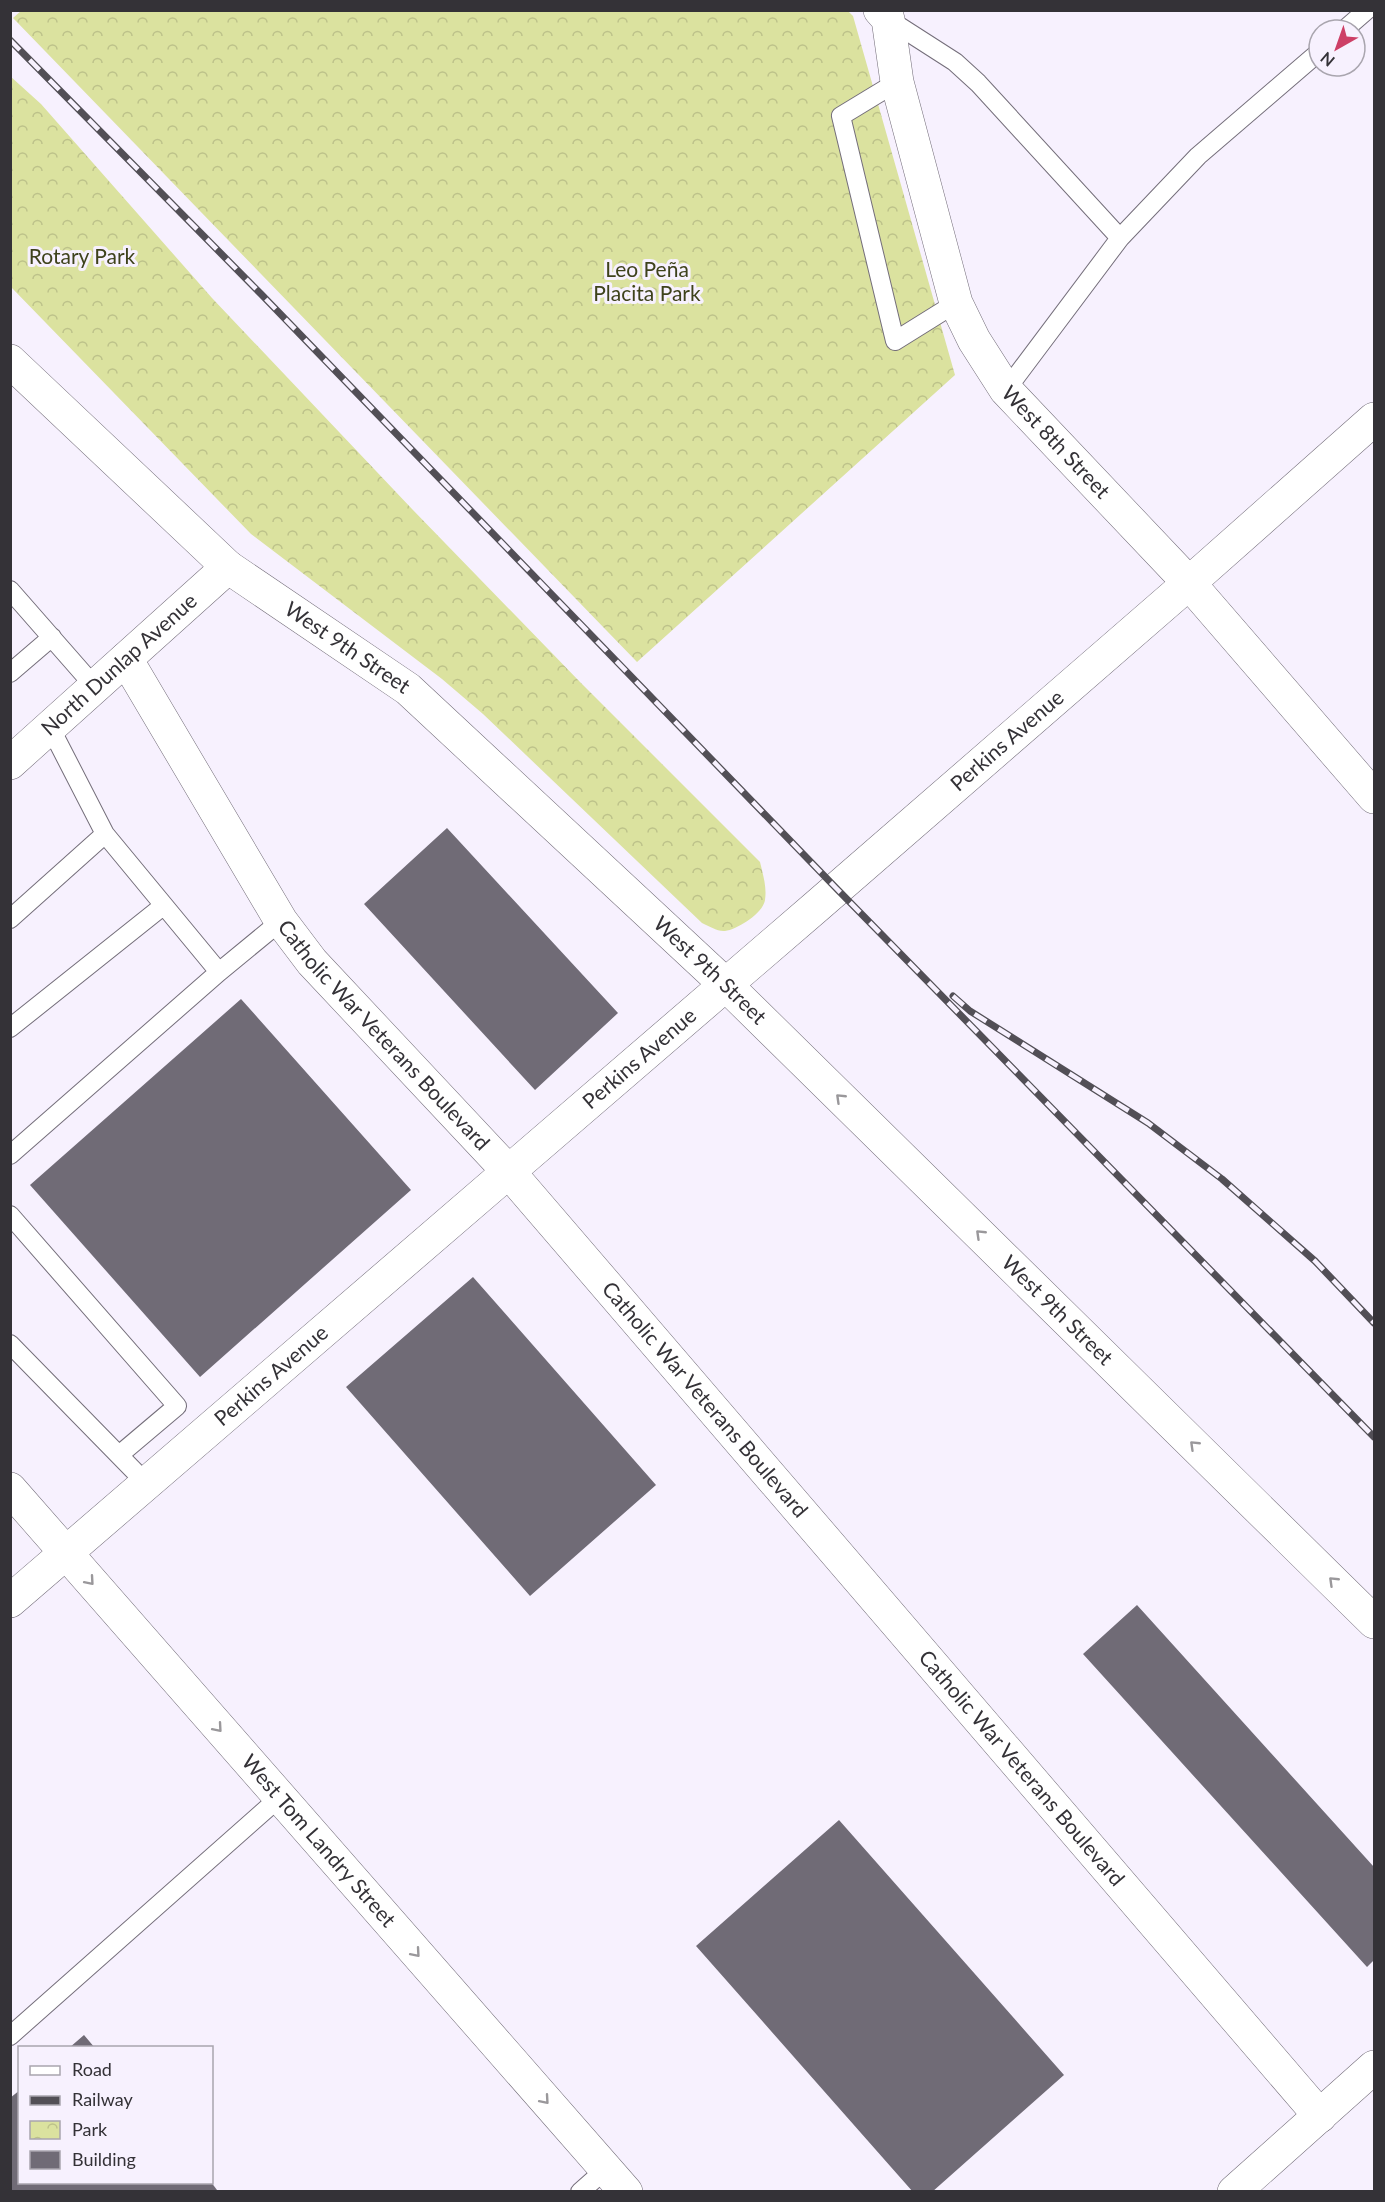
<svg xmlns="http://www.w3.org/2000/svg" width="1385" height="2202" viewBox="0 0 1385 2202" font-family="Lato,sans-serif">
	<defs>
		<pattern id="park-crowns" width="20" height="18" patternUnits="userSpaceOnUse" patternTransform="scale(1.5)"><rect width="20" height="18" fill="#dbe29f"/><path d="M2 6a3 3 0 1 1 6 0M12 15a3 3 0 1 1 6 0" fill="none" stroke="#bdc28a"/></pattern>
	</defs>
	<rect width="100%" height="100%" fill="#f7f1fe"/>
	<path fill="url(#park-crowns)" d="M22 10 848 11 853 16 955 375 637 662 13 18Z
		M10 76 41 104 212 298 412 509 580 682 760 862C763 875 767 887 765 900 763 913 738 929 725 931 718 932 709 926 702 923L483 714 442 679 251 534 11 287Z"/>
	<path fill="#706b76" d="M447 828 618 1013 535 1090 364 904Z
		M241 999 411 1190 200 1377 30 1185Z
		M473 1277 656 1485 530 1596 346 1387Z
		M1137 1605 1374 1867V1960L1367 1967 1083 1654Z
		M839 1820 1064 2075 932 2192H913L696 1946Z
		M84 2035 95 2048H69Z
		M20 2090V2182H211L217 2190 215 2192H10V2098Z"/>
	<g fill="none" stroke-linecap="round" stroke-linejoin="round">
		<defs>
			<path id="service" d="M888 19 955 62 978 83 1120 238
				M1344 30 1367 10
				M897 82 841 116 895 341 956 303
				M1006 390 1120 238 1198 156 1319 52
				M10 590 95 687
				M10 673 52 637
				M105 834 219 972
				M10 919 105 834 50 727
				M10 1028 163 906
				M10 1155 219 972 281 921
				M10 1215 177 1406 119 1455
				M10 1344 148 1485
				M10 2036 280 1797
				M580 2192 606 2169"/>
			<g id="minor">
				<path id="s1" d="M880 10 888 19 897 82 956 303 974 340 1006 390 1189 583 1374 797"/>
				<path id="s2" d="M126 659 281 921 312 962 509 1172 1320 2116"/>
				<path id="s3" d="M10 763 228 567"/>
				<path id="s4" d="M10 1601 817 906 1189 583 1374 419"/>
			</g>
			<path id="tertiary" d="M1234 2192 1374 2067"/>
			<g id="primary">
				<path id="s5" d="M10 361 228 567 408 689 725 984 1374 1622"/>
				<path id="s6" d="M10 1489 626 2192"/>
			</g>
		</defs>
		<use href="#service" stroke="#746e7a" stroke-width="20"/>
		<use href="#minor" stroke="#746e7a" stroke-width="34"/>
		<use href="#tertiary" stroke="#746e7a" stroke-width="34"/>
		<use href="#primary" stroke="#746e7a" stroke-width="34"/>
		<use href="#service" stroke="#fff" stroke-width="18"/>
		<use href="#minor" stroke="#fff" stroke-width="33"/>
		<use href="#tertiary" stroke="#fff" stroke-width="33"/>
		<use href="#primary" stroke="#fff" stroke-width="33"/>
		<defs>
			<path id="rail" d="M10 40 261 294 836 888 1374 1437
				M953 996 970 1011 1148 1123 1222 1179 1315 1261 1374 1323"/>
		</defs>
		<use href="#rail" stroke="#524f56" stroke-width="7"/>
		<use href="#rail" stroke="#f7f1fe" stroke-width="4.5" stroke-dasharray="14" stroke-linecap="butt"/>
	</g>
	<defs><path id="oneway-chevron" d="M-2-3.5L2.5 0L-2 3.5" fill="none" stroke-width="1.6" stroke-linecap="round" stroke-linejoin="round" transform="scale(1.5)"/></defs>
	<g stroke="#9a989b">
		<use href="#oneway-chevron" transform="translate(840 1098) rotate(-136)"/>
		<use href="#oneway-chevron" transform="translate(980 1234) rotate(-136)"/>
		<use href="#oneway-chevron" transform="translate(1194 1445) rotate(-136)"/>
		<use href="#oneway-chevron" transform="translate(90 1581) rotate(49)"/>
		<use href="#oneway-chevron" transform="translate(1333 1581) rotate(-136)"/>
		<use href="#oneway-chevron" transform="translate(218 1728) rotate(49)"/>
		<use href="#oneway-chevron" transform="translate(416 1953) rotate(49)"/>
		<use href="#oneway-chevron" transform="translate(545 2100) rotate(49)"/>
	</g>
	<g text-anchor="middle" stroke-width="6" stroke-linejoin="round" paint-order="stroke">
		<g font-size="21" fill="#3e421b" stroke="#f7f1fe">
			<text x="82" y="264">Rotary Park</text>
			<text x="647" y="277">Leo Peña<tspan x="647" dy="24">Placita Park</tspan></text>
		</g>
		<g font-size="21" fill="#343237" stroke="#f7f1fe">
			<text dy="7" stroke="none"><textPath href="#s1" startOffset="477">West 8th Street</textPath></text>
			<text dy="7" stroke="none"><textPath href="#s5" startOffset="444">West 9th Street</textPath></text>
			<text dy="7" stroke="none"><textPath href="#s3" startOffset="147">North Dunlap Avenue</textPath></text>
			<text dy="7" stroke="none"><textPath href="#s4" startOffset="1317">Perkins Avenue</textPath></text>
			<text dy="7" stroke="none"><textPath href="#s5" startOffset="930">West 9th Street</textPath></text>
			<text dy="7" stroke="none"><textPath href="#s2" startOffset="458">Catholic War Veterans Boulevard</textPath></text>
			<text dy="7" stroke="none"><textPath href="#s4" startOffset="831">Perkins Avenue</textPath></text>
			<text dy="7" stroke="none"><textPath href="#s5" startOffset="1416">West 9th Street</textPath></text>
			<text dy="7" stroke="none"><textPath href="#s4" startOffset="345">Perkins Avenue</textPath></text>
			<text dy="7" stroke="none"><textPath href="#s2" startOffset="944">Catholic War Veterans Boulevard</textPath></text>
			<text dy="7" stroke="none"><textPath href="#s2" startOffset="1430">Catholic War Veterans Boulevard</textPath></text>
			<text dy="7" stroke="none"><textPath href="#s6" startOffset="468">West Tom Landry Street</textPath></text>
		</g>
	</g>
	<rect width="1385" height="2202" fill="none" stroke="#343237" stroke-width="24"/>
	<rect x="18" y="2046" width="195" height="138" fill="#f7f1fe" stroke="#a9a5ae" stroke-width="1.5"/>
	<rect x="30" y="2066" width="30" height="9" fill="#ffffff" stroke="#a9a5ae" stroke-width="1.5"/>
	<text x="72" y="2076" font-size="18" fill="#343237">Road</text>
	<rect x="30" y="2096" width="30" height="9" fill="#524f56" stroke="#a9a5ae" stroke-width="1.5"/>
	<text x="72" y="2106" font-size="18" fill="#343237">Railway</text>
	<rect x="30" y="2121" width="30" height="18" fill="url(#park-crowns)" stroke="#a9a5ae" stroke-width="1.5"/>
	<text x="72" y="2136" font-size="18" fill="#343237">Park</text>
	<rect x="30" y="2151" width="30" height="18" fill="#706b76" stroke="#a9a5ae" stroke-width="1.5"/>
	<text x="72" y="2166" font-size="18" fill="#343237">Building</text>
	<g transform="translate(1337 48) rotate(220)"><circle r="28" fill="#f7f1fe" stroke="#a9a5ae" stroke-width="1.5"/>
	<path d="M0-4.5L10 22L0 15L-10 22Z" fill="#cd3f66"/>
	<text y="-9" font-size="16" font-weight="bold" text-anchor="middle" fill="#343237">N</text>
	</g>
</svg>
